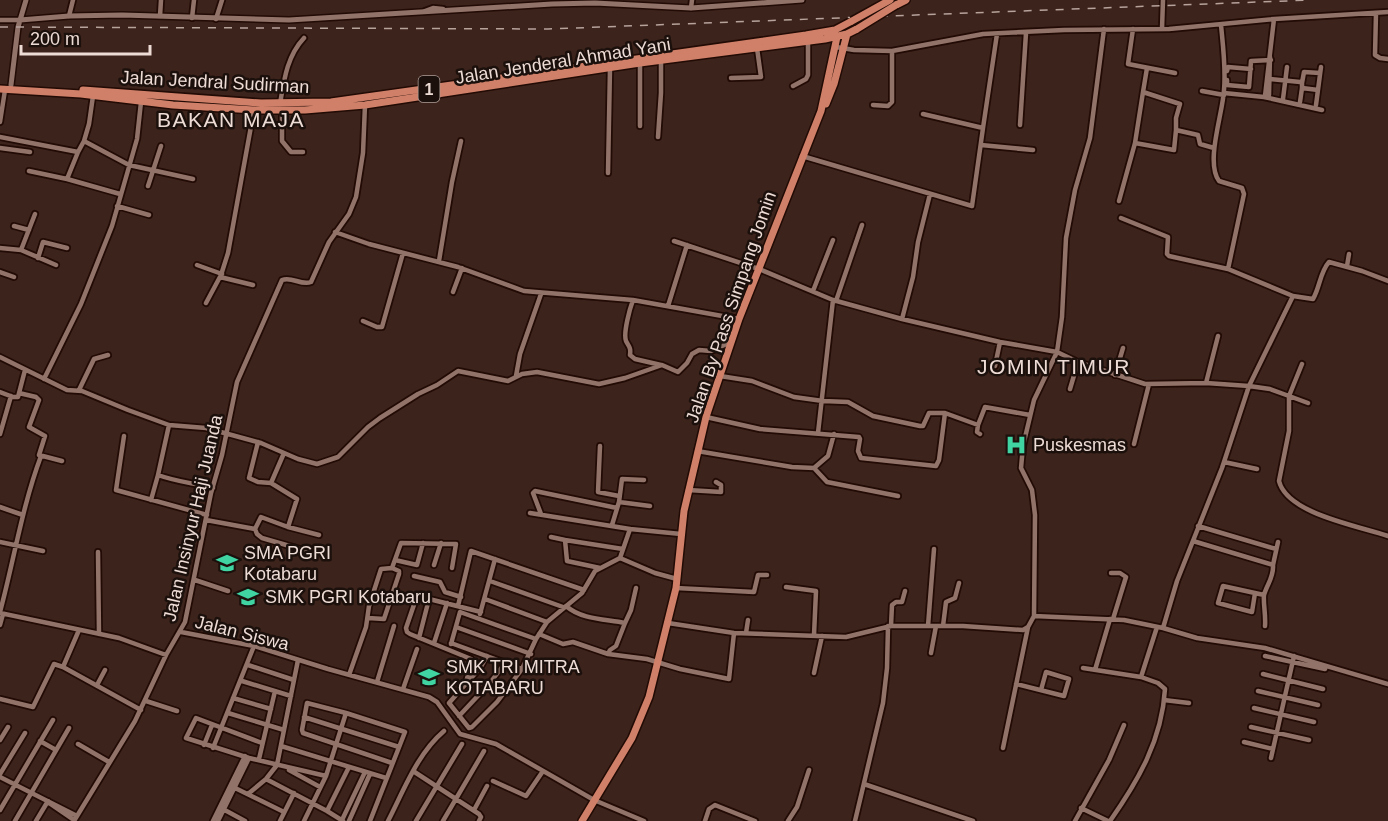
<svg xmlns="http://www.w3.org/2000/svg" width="1388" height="821" viewBox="0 0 1388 821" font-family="Helvetica,sans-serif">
	<rect width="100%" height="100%" fill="#3c231b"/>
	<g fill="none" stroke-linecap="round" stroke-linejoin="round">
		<defs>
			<path id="minor" d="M691 8 692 0
				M425 11 433 8 443 9
				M1376 13 1375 55 1380 58 1388 59
				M69 16 73 0
				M160 16 161 0
				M192 18 194 0
				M216 19 222 0
				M0 20H20
				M1221 25C1223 46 1226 68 1224 90 1223 113 1205 162 1219 181L1242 188 1244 194 1228 269
				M1133 29 1128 64 1175 73
				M1162 29 1163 0
				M836 47 854 50 892 51 983 34 1064 30 1169 29 1274 19 1388 12
				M1270 57 1269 95 1265 96 1274 19
				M640 63V126
				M1227 71 1228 67 1251 69
				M731 78 761 77 757 48
				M1270 79 1300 82 1302 83V88L1318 90
				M1227 80V85L1249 87 1251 61 1271 60
				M1302 83 1304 72 1320 73
				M793 86 806 79 808 75V42
				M1202 91 1224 95
				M1143 92 1147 68
				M1224 93 1264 97 1322 110
				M1283 99 1287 67
				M1300 102 1302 88
				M280 104C284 80 287 56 304 38
				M873 105 888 106 892 102V51
				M1316 105 1321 67
				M282 110V141L291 152H303
				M0 122 5 90
				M1020 125 1026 33
				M983 128 997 34
				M0 137 78 152 84 141 129 165 193 179
				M658 137 661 93V61
				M84 141 89 124 93 96
				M1135 143 1174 150 1176 130
				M981 145 1033 150
				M0 148 30 152
				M802 156 972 206 983 128 923 114
				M29 171 67 179 120 194
				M608 173 610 68
				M67 179 78 152
				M148 186 161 146
				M1119 201 1135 143 1143 92 1180 104 1176 118V130L1198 135 1200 144 1214 148
				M117 206 149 215
				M1121 218 1168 237 1167 254 1169 256 1228 269 1293 296
				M14 226 29 230
				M335 232 369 244 458 267 524 291 633 300 739 319
				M674 241 759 269 833 300 902 319 1000 342 1057 352 1078 362 1145 384 1206 383 1249 386 1293 296 1313 299C1320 287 1320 272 1329 262L1362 271 1388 281
				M0 248 21 250 35 214
				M21 250 56 265
				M38 258 43 242 67 248
				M439 261 452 182 461 141
				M197 265 222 274
				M1347 266 1349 254
				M0 272 14 277
				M220 277 253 285
				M813 291 833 240
				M453 292 462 268
				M633 300C630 308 623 333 626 341 629 347 631 347 630 355L635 359 661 365
				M836 301 862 225
				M206 303 221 275 228 253 254 110
				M668 306 687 245
				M902 319 913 277 918 242 930 194
				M363 321 377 327H382L403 253
				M0 357 67 390 82 391 128 410 169 425 206 428 261 443 298 459 317 464 338 457 368 427 380 418 418 394 437 385 458 371 508 381 522 374 537 372 599 384 625 378 662 365 678 372 687 363 692 354 699 350 711 351 731 342
				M1302 364 1289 396 1308 403
				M995 366 1000 342
				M1115 375 1123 348
				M516 376 520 354 541 294
				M720 376 752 381 794 397 823 401 848 402 873 416 920 426H923L929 413H945L978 425 985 407 1030 415
				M44 379 81 304 112 226 137 139 141 102
				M1206 383 1218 336
				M1070 389 1078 362
				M79 390 94 359 108 355
				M0 392 13 397H18L25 370
				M19 393 36 397 39 400 29 427 45 436 39 455 62 461
				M706 417 760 429 859 437 860 439 858 451 861 458 936 466 939 460 945 413
				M978 425 977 432 980 434
				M818 433 833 300
				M0 434 11 396
				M124 436 116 490 207 515
				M258 442 249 478 258 482 271 483 297 499 288 527
				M1134 444 1149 384
				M600 446 598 492 619 496
				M697 451 792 467 814 468 827 482 898 496
				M1224 462 1257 469
				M814 468 828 456 834 434
				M158 475C177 482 194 483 213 488
				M271 483 284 453
				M688 490 721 492V485L716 482
				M151 500 158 475 169 425
				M619 502 650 506
				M0 507 23 515
				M530 513 630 529 681 534
				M541 514 533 493 535 491 617 508
				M206 520 255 529 257 534 262 538 307 551
				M612 525 619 502 622 479 644 480
				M1198 526 1276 549
				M255 529 261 517 288 527 319 535
				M551 537 565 540
				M1193 541 1273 565C1274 577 1267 584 1264 595 1263 602 1266 616 1265 626
				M0 542 43 551
				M98 552 99 634
				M620 558 655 573 677 579
				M395 560 417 565 423 543
				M434 565 441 543
				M1273 565 1278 542
				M600 568 567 561 565 540 623 549
				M1111 573H1120L1126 577 1113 619
				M414 576 440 582 445 592 461 597
				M195 580 228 591
				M490 581 563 607
				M786 587 816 591 814 635
				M676 588 754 592 758 575H767
				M1255 593 1252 612 1218 603 1223 586 1264 595
				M485 599 547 622
				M458 606 471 551 584 590
				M566 606C582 620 606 619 625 623L631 610 636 588
				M0 612C14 560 22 507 41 456
				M460 612 536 639
				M0 613 119 638 166 655
				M480 614 495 559
				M1034 616 1035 515 1032 490 1021 468 1023 446 1034 400 1057 352 1062 317 1066 238 1075 190 1090 138 1104 29
				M368 618 384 619 399 574V571L392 568
				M668 623 734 633 846 637 891 626H963L1023 630 1028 627 1034 616 1124 620 1163 628 1197 638 1265 648 1388 684
				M0 625 3 614
				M891 626 892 605 896 602H902L905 591
				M928 626 934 549
				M943 626 946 602 955 598 959 583
				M456 627 531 654
				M1163 628 1177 581 1222 468 1249 386 1270 389 1289 396V431L1279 481C1287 514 1359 526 1388 536
				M79 630 63 667 141 710
				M181 632 254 646 328 669 429 697 437 702 460 734 496 744 594 800 644 821
				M746 633 748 620
				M539 634 563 644 573 642 608 654 647 659 680 669 729 679 734 633
				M419 638 429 599
				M434 643 447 603
				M451 643 522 669
				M451 644 460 612
				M931 653 936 626
				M608 654 610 650 616 646 625 623
				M487 656 480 668 449 703 469 728 472 727 497 702 522 669 536 639 547 622 582 593 595 571 620 558 630 529
				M1265 656 1325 669
				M248 665 294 680
				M1083 668 1141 677
				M1095 670 1110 619
				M814 673 822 636
				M1263 674 1323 689
				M349 675 366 627 369 606 381 569 392 568 401 543 456 544 452 568
				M242 681 291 696
				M377 682 394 626
				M466 682 472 662 471 659 410 634 407 632 406 628 417 596 481 612
				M1016 684 1064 696 1069 679 1046 672 1041 690
				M97 685 105 670
				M403 689 417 649
				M1258 691 1318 705
				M233 698 271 709
				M0 699 33 707 54 664 63 667
				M1164 700 1189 703
				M146 701 177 711
				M1254 708 1314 722
				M228 713 284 730
				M459 716 490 683 505 663
				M304 717 399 747
				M1251 727 1309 740
				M0 740 8 727
				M40 741 56 750
				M1244 742 1273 749
				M262 743 196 718 186 738 249 758 326 776
				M78 744 109 762
				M204 745 212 725
				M281 746 386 778
				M213 748 254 646
				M1003 748 1028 627
				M1271 758 1294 656
				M259 759 275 691
				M289 770 320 787
				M413 771 479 814 481 817 479 821
				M0 774 25 733
				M0 777 77 816
				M266 779 327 811 343 821
				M493 781 526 796 543 771
				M864 784 973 821
				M233 787 284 812
				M248 794 266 779 277 765 298 660
				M49 803 74 820
				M221 808 245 821
				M1081 808 1108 821
				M0 810 53 720
				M474 810 487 786
				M327 811 349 767
				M342 820 365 772
				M15 821 69 728
				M36 821 48 801
				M74 821 135 721 166 655 185 622 211 493 222 455 237 382 282 280C292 276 301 286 311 282L329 242 349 214 356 197 363 153 365 105
				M213 821 245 756
				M218 821 249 758
				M280 821 294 793
				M304 821 326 776 346 713
				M349 821 370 774
				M370 821 405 732 346 713 307 703 302 730 303 733 392 763
				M388 821C404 790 417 754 444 731
				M416 821 462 744
				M443 821 484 751
				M705 821 709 809 715 805 755 821
				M788 821 797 807 809 770
				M855 821 883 703 887 668 888 626
				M1075 821 1109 760 1124 725
				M1110 821C1138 781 1162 740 1165 689L1158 683 1141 677 1157 627"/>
			<path id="tertiary" d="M20 20 69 16 122 15 289 20 552 4 595 3 691 8 802 0
				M11 85 18 27 26 0"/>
			<path id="trunk" d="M896 5 906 0
				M0 89 81 94 173 105 254 110H305L365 105 640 63 825 39 847 34 857 29
				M83 90 261 103 331 102 806 35 835 30 852 21
				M826 104 834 84 847 34
				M582 821 632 738 649 697 676 588 684 511 706 417 739 319 821 111 837 37"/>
		</defs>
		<use href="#minor" stroke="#220b05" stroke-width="8"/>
		<use href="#tertiary" stroke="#220b05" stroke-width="8"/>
		<use href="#trunk" stroke="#220b05" stroke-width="10"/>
		<use href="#minor" stroke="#927369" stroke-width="4.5"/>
		<use href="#tertiary" stroke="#927369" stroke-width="5"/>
		<use href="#trunk" stroke="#d08069" stroke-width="7"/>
		<path stroke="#b7a39c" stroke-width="1.5" stroke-dasharray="8 8" stroke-linecap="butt" d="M0 27 548 29 1311 0"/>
		<defs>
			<path id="trunk-bridge" d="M852 21 890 0
				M857 29 896 5"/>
		</defs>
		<use href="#trunk-bridge" stroke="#220b05" stroke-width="10" stroke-linecap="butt"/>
		<use href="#trunk-bridge" stroke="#d08069" stroke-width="7"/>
	</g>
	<defs>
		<symbol id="hospital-bare" viewBox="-9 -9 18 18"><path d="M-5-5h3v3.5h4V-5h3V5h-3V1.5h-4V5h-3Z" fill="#3fd4a2" stroke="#1b100c" stroke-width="2.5" paint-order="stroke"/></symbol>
		<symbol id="school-bare" viewBox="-9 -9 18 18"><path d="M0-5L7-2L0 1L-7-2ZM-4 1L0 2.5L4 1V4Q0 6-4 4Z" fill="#3fd4a2" stroke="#1b100c" stroke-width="2.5" paint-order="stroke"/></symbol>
	</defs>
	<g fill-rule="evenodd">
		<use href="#hospital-bare" x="1001" y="430" width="30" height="30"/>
		<use href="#school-bare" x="212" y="548" width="30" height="30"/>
		<use href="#school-bare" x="233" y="582" width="30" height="30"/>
		<use href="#school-bare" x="414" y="662" width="30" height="30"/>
	</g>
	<g text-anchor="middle" stroke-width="5" stroke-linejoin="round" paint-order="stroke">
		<rect fill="#1b100c" stroke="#ae9e99" stroke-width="1.5" x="418.5" y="76" width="21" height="26" rx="4.5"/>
		<g font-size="16" font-weight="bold" fill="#eddbd5">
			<text x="429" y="95">1</text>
		</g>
		<g font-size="18" fill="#eddbd5" stroke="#1b100c">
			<text transform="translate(563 61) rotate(-9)" y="6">Jalan Jenderal Ahmad Yani</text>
			<text transform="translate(215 82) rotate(3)" y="6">Jalan Jendral Sudirman</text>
			<text transform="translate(731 307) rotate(-71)" y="6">Jalan By Pass Simpang Jomin</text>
			<text transform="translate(193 518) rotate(-77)" y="6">Jalan Insinyur Haji Juanda</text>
			<text transform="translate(242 633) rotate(14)" y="6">Jalan Siswa</text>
		</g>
		<g font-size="18" fill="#eddbd5" stroke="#1b100c" text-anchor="start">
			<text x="1033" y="451">Puskesmas</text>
			<text x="244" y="559">SMA PGRI<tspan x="244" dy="21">Kotabaru</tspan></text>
			<text x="265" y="603">SMK PGRI Kotabaru</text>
			<text x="446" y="673">SMK TRI MITRA<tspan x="446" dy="21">KOTABARU</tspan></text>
		</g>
		<g font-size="21" letter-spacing="1.5" fill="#eddbd5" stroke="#1b100c">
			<text x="231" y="127">BAKAN MAJA</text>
			<text x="1054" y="374">JOMIN TIMUR</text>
		</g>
	</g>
	<path d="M21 45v9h129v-9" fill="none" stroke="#eddbd5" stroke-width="3"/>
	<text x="30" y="45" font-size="18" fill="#eddbd5" stroke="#1b100c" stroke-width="4.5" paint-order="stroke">200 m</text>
</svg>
